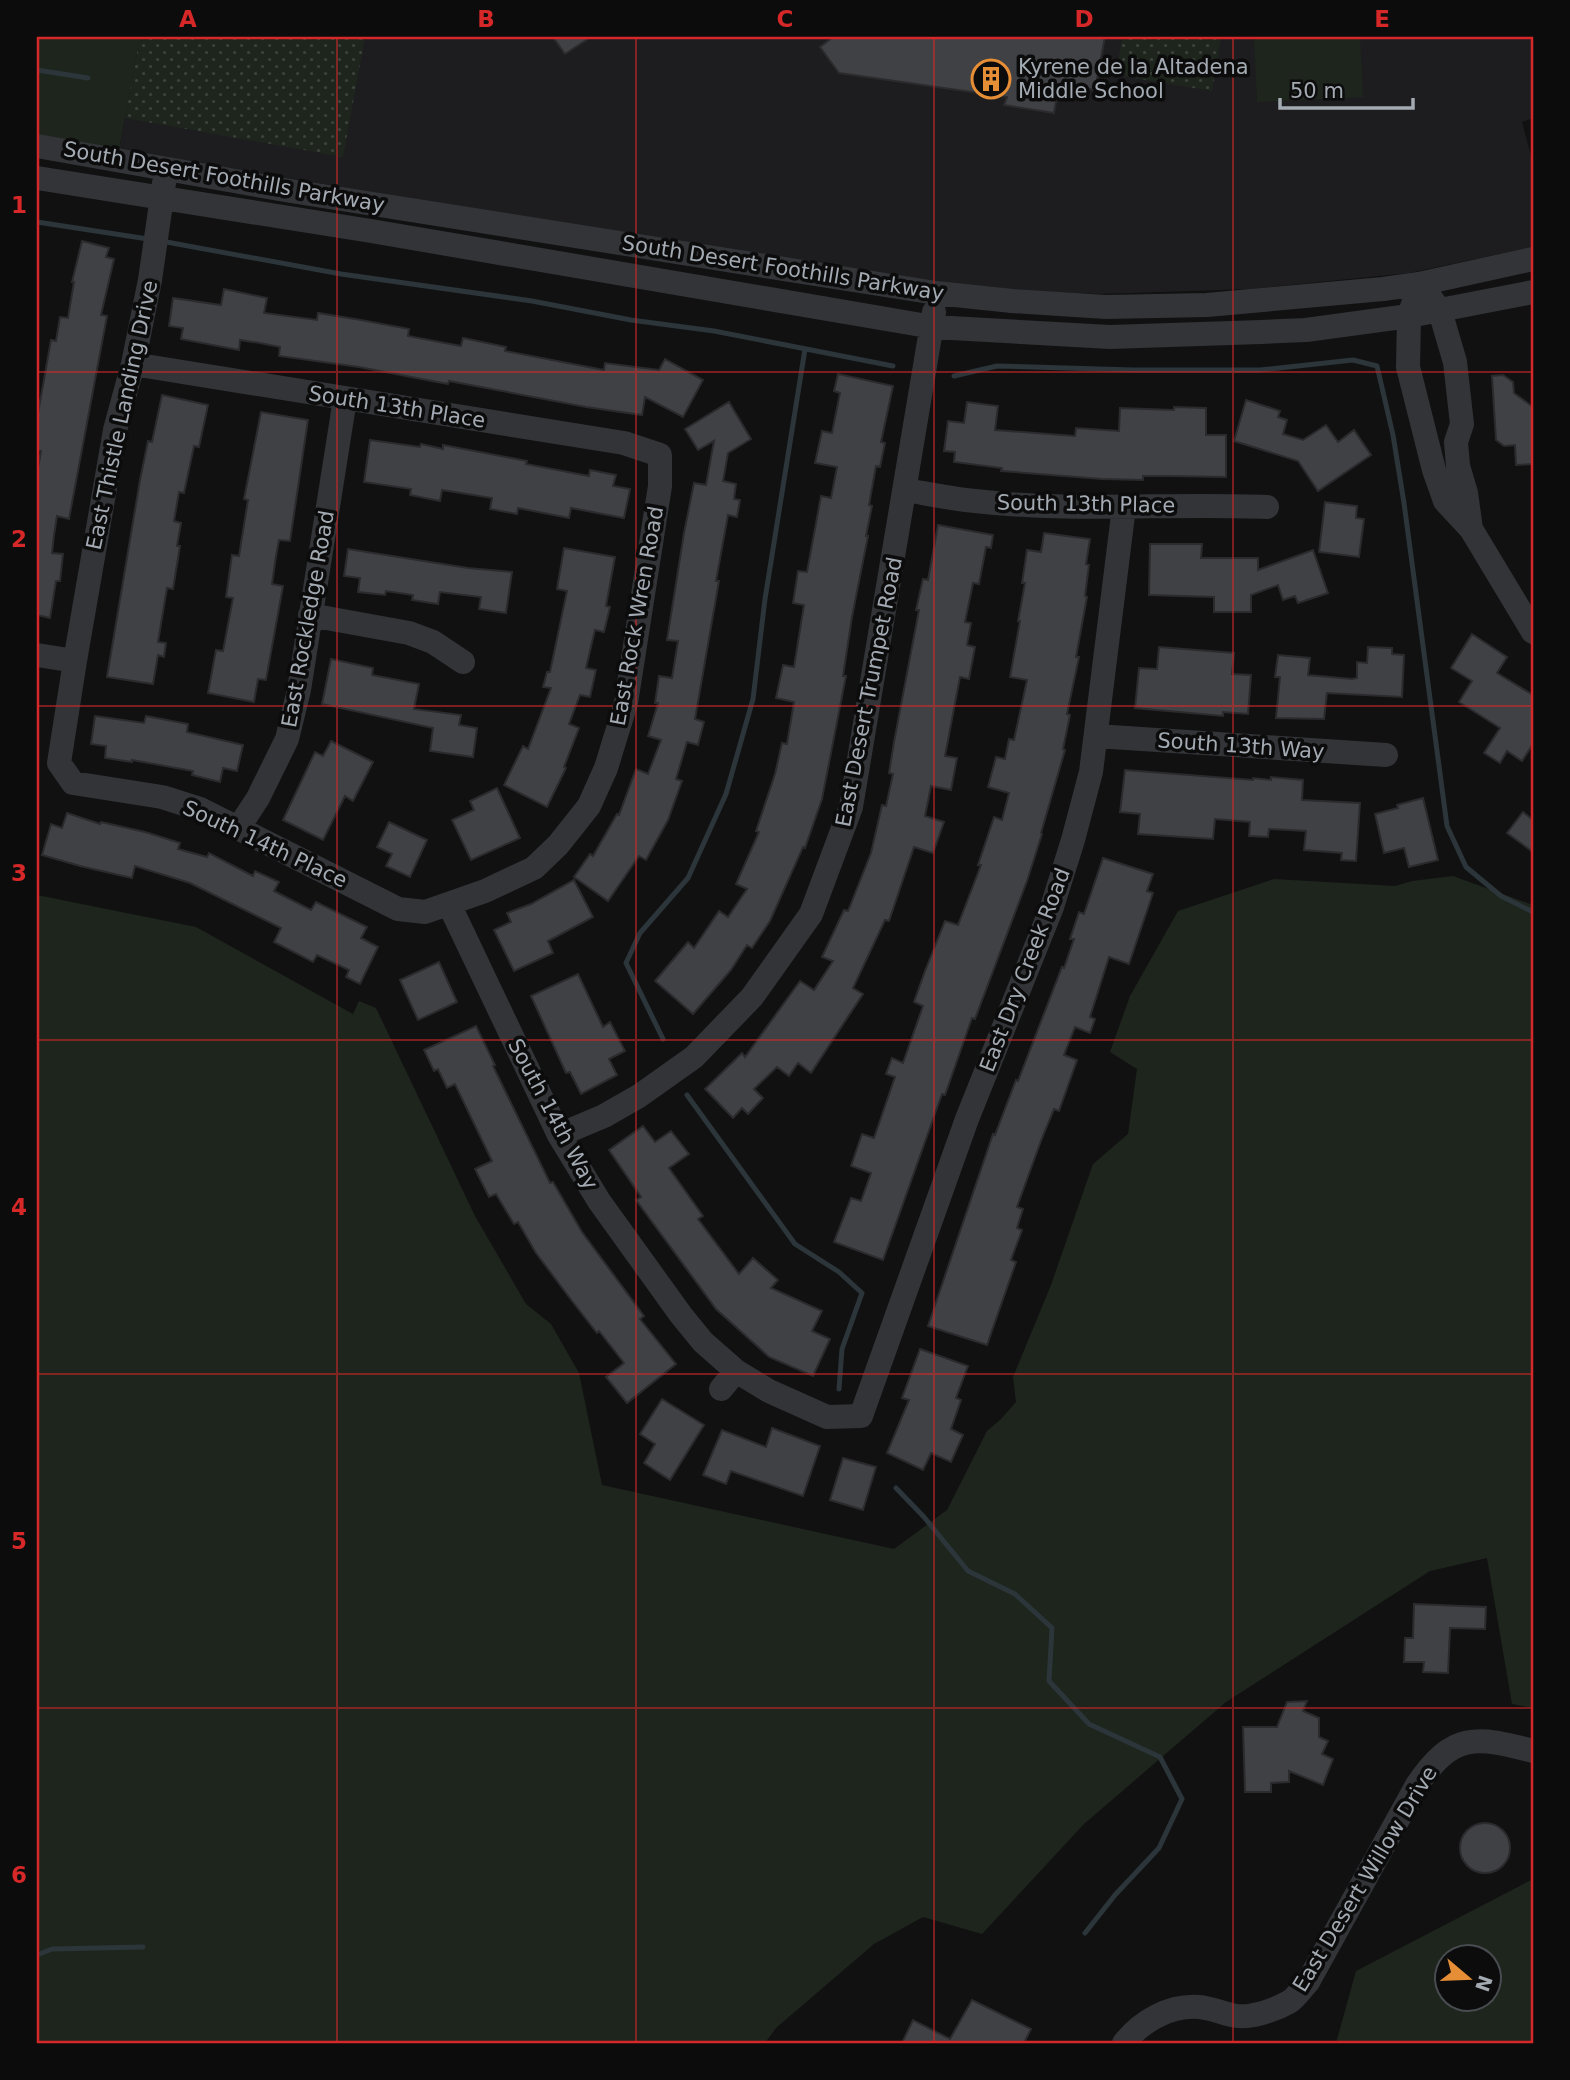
<svg xmlns="http://www.w3.org/2000/svg" width="1570" height="2080" viewBox="0 0 1570 2080" font-family="'DejaVu Sans',sans-serif">
	<defs>
		<pattern id="park-dots" width="8" height="8" patternUnits="userSpaceOnUse" patternTransform="scale(1.75)"><rect width="8" height="8" fill="#1e251d"/><path d="M2 2h.1M6 6h.1" fill="none" stroke="#3c423b" stroke-width="1.8" stroke-linecap="round"/></pattern>
	</defs>
	<rect width="100%" height="100%" fill="#111112"/>
	<path fill="#1d1d1f" d="M140 37H1533V118L1522 122 1533 163V247L1409 273 1251 289 1101 294 1019 291 915 282 119 150Z"/>
	<path fill="#1e251d" fill-rule="evenodd" d="M37 37H140L119 150 37 137Z
		M1254 37H1360L1363 97 1257 102Z
		M1453 876 1533 905V1708L1512 1704 1487 1558 1430 1571 1226 1702 1084 1824 982 1934 923 1917 874 1944 776 2028 765 2043H37V895L196 927 353 1014 359 1001 376 1008 475 1216 526 1304 551 1324 579 1373 602 1485 894 1549 947 1510 987 1431 1001 1419 1016 1402 1013 1377 1051 1285 1093 1164 1128 1134 1137 1069 1110 1052 1130 996 1178 911 1274 879 1395 886 1412 881Z
		M1533 1879V2043H1336L1356 1971ZM1448 1958H1490V2000H1448Z"/>
	<path fill="url(#park-dots)" d="M140 37H365L343 157 125 118Z
		M1122 37H1221L1212 91 1116 75Z"/>
	<g fill="none" stroke-linecap="round" stroke-linejoin="round">
		<path stroke="#2b353a" stroke-width="5" d="M37 70 88 78
			M37 222 148 239
			M161 241 341 274 532 301 631 320 714 331 893 366
			M954 376 997 366 1133 370H1260L1353 360 1377 366 1393 435 1404 503 1447 826 1466 867 1501 896 1533 912
			M663 1039 626 963 640 933 688 878 726 794 753 699 765 599 805 349
			M687 1095 795 1244 839 1272 862 1293 842 1349 839 1389
			M896 1488 924 1517 968 1571 1015 1594 1052 1628 1049 1681 1089 1724 1160 1757 1182 1799 1159 1848 1115 1895 1085 1933
			M37 1955 52 1949 143 1947"/>
	</g>
	<path fill="#404145" stroke="#2b2b2e" stroke-width="2" d="M553 37H591L565 54Z
		M833 37H1105L1095 90 1069 86 1068 92 1058 90 1054 113 1004 105 1007 97 839 73 820 47Z
		M82 241 109 248 106 257 114 259 101 315 107 316 69 519 57 516 54 535 52 553 63 554 60 581H56L50 618 37 615V474L41 451 37 450V419L51 340 56 341 60 317 68 318 74 282H72Z
		M224 289 267 298 264 313 317 320 318 313 361 320 409 329 408 336 461 346 463 338 506 347 505 351 604 370 605 363 659 370 665 359 703 380 683 417 645 397 642 415 586 407 449 381 448 384 359 367 279 356 280 347 260 343 240 340 239 350 181 339 183 328 169 326 173 298 221 305Z
		M838 374 893 386 881 442 885 443 880 467 876 466 869 505 872 506 866 536H868L852 617 843 676H846L822 799 805 848 803 847 770 921 752 948 747 945 731 970 693 1014 655 981 688 942 694 948 719 911 728 917 747 889 736 884 759 832 756 831 775 774 782 743 787 744 794 702 776 698 783 665 794 667 804 605 793 603 798 571 807 572 821 496 831 498 837 467 815 463 822 431 832 433 840 393 834 391Z
		M1503 375 1513 382 1514 393 1533 407V464L1516 465 1515 445 1504 446 1496 440 1492 376Z
		M162 395 208 405 199 447 194 446 184 493 179 492 174 521 181 523 177 546H180L173 589 167 588 158 642 166 643 164 657 158 655 153 684 107 677 140 480 148 441 152 442Z
		M1246 400 1280 411 1278 417 1287 420 1283 434 1303 440 1326 425 1338 442 1354 430 1371 455 1318 491 1298 461 1234 441Z
		M729 402 751 439 728 453 723 481 736 484 734 499 740 500 737 517 728 515 716 581H719L695 719 704 722 698 745 687 742 676 779 682 781 668 820 646 860 639 856 608 901 574 877 590 854 593 856 617 814 619 815 636 769 648 774 661 740 648 736 658 703H655L659 676 672 678 678 641 667 640 684 533 694 483 706 485 714 441 698 450 685 429Z
		M967 402 998 406 995 430 1075 436 1076 428 1119 431 1120 408 1174 410V407L1206 408V435H1226V477L1168 476H1143V480L1102 479 1001 471 1002 468 954 462 955 452 944 451 948 421 964 423Z
		M261 412 308 420 290 541 279 540 276 556 272 584 283 586 266 680 258 679 254 702 208 693 216 650 223 651 233 598 226 597 232 555 239 556 248 500 244 499Z
		M370 440 420 447 421 444 443 449V445L527 461 526 464 589 476 590 470 616 475 613 486 630 489 624 518 571 508 569 518 518 508 517 514 490 509 492 498 442 490 440 501 410 495 411 489 364 482Z
		M1325 502 1357 506 1356 518 1364 519 1359 557 1319 552Z
		M938 525 993 535 991 548 986 547 979 584 973 583 965 622 971 623 967 645 975 647 969 679 960 677 945 756 957 758 951 790 931 786 925 816 944 822 933 853 914 847 889 921 885 920 853 988 863 994 811 1073 798 1063 789 1076 777 1067 754 1089 763 1098 748 1114 742 1108 733 1118 705 1089 742 1053 745 1057 800 981 814 990 833 961 822 957 844 910 848 911 871 853 882 805 886 806 893 774 889 773 894 742 919 610H916L923 579 928 580Z
		M1044 533 1090 539 1086 564 1089 565 1085 596 1087 597 1076 657H1079L1067 714 1070 715 1063 749 1065 750 1041 833 1042 834 1027 881 975 1019 972 1018 945 1095 942 1094 883 1260 834 1242 851 1198 861 1201 871 1173 851 1166 862 1134 874 1138 895 1077 886 1074 892 1058 903 1063 923 1006 914 1002 925 971 945 921 958 925 981 865H978L994 817 1002 820 1009 793 988 787 996 757 1005 759 1009 739 1014 740 1027 680 1010 677 1020 621H1018L1025 583H1022L1027 550 1041 552Z
		M1150 544H1202L1201 558H1258V570L1313 550 1328 593 1298 603 1295 596 1283 600 1278 585 1251 595V612H1214V597L1149 595Z
		M564 548 615 557 606 606 610 607 604 632 595 630 586 668 596 670 590 697 580 695 569 724 579 728 564 767 566 768 547 807 504 785 523 746 528 749 551 688 543 687 547 672H550L567 591 557 589Z
		M348 549 468 568 512 572 506 613 479 609 481 597 440 592 438 604 412 600 413 595 386 591 385 595 358 592 360 578 344 576Z
		M1472 634 1507 657 1497 673 1533 695V744L1522 761 1507 751 1500 763 1484 753 1500 728 1459 702 1472 681 1451 668Z
		M1159 647 1234 653 1232 674 1251 675 1248 714 1223 712V716L1135 708 1139 668 1157 669Z
		M1368 647 1392 648V654L1404 655 1402 697 1327 693 1324 719 1276 718 1280 677H1275L1278 655 1310 658 1308 675 1352 679 1357 678V662L1367 663Z
		M331 659 373 668 372 675 419 684 414 709 461 715 459 725 477 728 473 757 430 751 433 728 322 704Z
		M95 716 144 723 146 716 188 724 187 732 243 745 237 771 223 768 220 782 192 775 193 771 132 760V762L105 758 106 746 91 744Z
		M331 741 373 762 353 801 345 796 323 840 283 820 315 752 323 756Z
		M1125 770 1253 780V778L1271 780V777L1303 780 1302 800 1360 803 1356 861 1341 860 1342 853 1304 850 1306 831 1269 829 1268 837 1249 836 1250 822 1215 819 1213 839 1138 834 1140 814 1120 812Z
		M497 788 520 838 471 860 452 820 474 810 470 801Z
		M1423 798 1438 860 1409 867 1404 848 1384 853 1375 814 1398 808 1397 805Z
		M1523 812 1533 820V852L1507 833Z
		M67 813 100 824 101 822 145 832 180 843 178 849 207 857 209 853 253 876 255 871 279 882 274 891 311 910 316 902 367 927 361 938 378 947 360 984 346 977 349 970 317 955 313 962 274 942 281 928 190 883 135 866 132 878 80 866 42 855 51 824 62 828Z
		M389 822 427 840 410 877 386 866 392 854 377 847Z
		M1103 858 1153 874 1147 891 1153 893 1129 964 1109 957 1090 1017 1095 1019 1090 1033 1075 1027 1064 1055 1077 1060 1059 1111 1054 1109 1042 1138 1017 1207 1023 1209 1017 1228 1022 1230 1011 1260 1016 1262 987 1345 928 1326 993 1134 995 1135 1016 1080 1018 1081 1062 967 1064 968 1074 939H1070L1079 912 1084 914Z
		M574 880 593 917 548 941 553 953 514 971 494 930 511 922 507 913 531 904Z
		M439 962 457 1002 418 1020 400 980Z
		M578 974 603 1027 610 1022 625 1051 609 1059 617 1075 581 1094 570 1072 566 1073 531 996Z
		M476 1026 495 1065 493 1066 550 1183 553 1182 582 1232 644 1316 640 1319 676 1364 627 1403 606 1377 624 1363 599 1331 597 1333 572 1301 536 1253 518 1222 514 1224 496 1194 489 1197 475 1169 492 1161 455 1084 447 1088 438 1069 434 1071 424 1050Z
		M643 1126 655 1142 671 1131 689 1154 669 1168 703 1216 698 1219 739 1274 753 1258 778 1280 771 1288 822 1311 812 1331 830 1339 813 1376 769 1357 716 1309 636 1200 641 1197 609 1150Z
		M920 1349 968 1366 956 1398 961 1400 951 1429 963 1435 951 1462 931 1453 923 1470 887 1453 909 1400 902 1398Z
		M662 1399 704 1425 670 1480 644 1463 655 1444 640 1434Z
		M772 1428 820 1446 803 1496 731 1471 726 1484 703 1475 722 1430 766 1447Z
		M843 1458 876 1467 863 1510 830 1500Z
		M1414 1604 1486 1607 1485 1629 1450 1628 1448 1673 1423 1672 1424 1662H1404L1405 1638H1413Z
		M1307 1701 1303 1711 1319 1718V1737L1328 1741 1322 1754 1333 1759 1323 1785 1289 1771V1782L1271 1783V1792H1245L1243 1727H1277L1287 1702Z
		M1460 1848a25 25 0 1 1 50 0a25 25 0 1 1-50 0Z
		M972 2000 1031 2029 1024 2043H902L913 2020 950 2039Z"/>
	<g fill="none" stroke-linecap="round" stroke-linejoin="round">
		<path stroke="#323437" stroke-width="24" d="M37 146 291 191 936 293 1012 301 1106 307 1207 305 1383 289 1419 284 1533 259
			M37 178 371 231 933 327 1110 337 1261 332 1306 330 1409 316 1533 292
			M1431 298 1440 311 1455 362 1462 424 1456 442 1458 466 1466 493 1471 529
			M1414 301 1409 316 1408 367 1434 470 1445 501 1471 529 1533 632
			M906 490C929 494 952 499 975 501 1072 512 1170 503 1267 507
			M310 615 409 633 433 642 463 662
			M37 655 75 661 59 763 73 783 162 797 200 809 398 909 425 912 485 891 534 868 558 845 589 806 606 768 626 703 660 486V455L624 443 133 364
			M75 661 115 430 133 364 150 280 164 183
			M1096 736 1386 755
			M239 827 258 798 287 739 299 690 345 399
			M449 904 559 1135 599 1201 681 1315 703 1342 736 1371 769 1391 827 1417 861 1416 967 1119 1052 907 1073 840 1091 772 1124 507
			M559 1135 604 1116 639 1096 694 1057 752 997 811 914 851 807 934 312
			M721 1389 736 1371
			M1124 2043C1142 2021 1169 2005 1199 2007 1212 2008 1224 2014 1237 2016 1252 2018 1275 2010 1289 2002 1296 1998 1302 1988 1308 1982L1417 1785C1453 1732 1476 1736 1533 1751"/>
	</g>
	<path fill="none" stroke="#d62828" stroke-width="2" stroke-opacity="0.55" d="M337 37V2043M636 37V2043M934 37V2043M1233 37V2043M37 372H1533M37 706H1533M37 1040H1533M37 1374H1533M37 1708H1533"/>
	<defs>
		<symbol id="building-ring" viewBox="-11 -11 22 22"><circle r="9.5" fill="#0c0c0d" stroke="#e68e35" stroke-width="1.5"/><path d="M-4-6H4V6H1V3H-1V6H-4ZM-2.5-4.3h1.7v1.8h-1.7ZM.8-4.3h1.7v1.8H.8ZM-2.5-1h1.7V.8h-1.7ZM.8-1h1.7V.8H.8Z" fill="#e68e35"/></symbol>
	</defs>
	<g fill-rule="evenodd">
		<use href="#building-ring" x="969" y="57" width="44" height="44"/>
	</g>
	<g text-anchor="middle" stroke-width="7" stroke-linejoin="round" paint-order="stroke">
		<g font-size="21" fill="#a3aab2" stroke="#0c0c0d" text-anchor="start">
			<text x="1018" y="74">Kyrene de la Altadena<tspan x="1018" dy="24">Middle School</tspan></text>
		</g>
		<g font-size="21" fill="#a3aab2" stroke="#0c0c0d">
			<text transform="translate(224 177) rotate(10)" y="7">South Desert Foothills Parkway</text>
			<text transform="translate(783 268) rotate(9)" y="7">South Desert Foothills Parkway</text>
			<text transform="translate(397 407) rotate(9)" y="7">South 13th Place</text>
			<text transform="translate(122 415) rotate(-78)" y="7">East Thistle Landing Drive</text>
			<text transform="translate(1086 504) rotate(1)" y="7">South 13th Place</text>
			<text transform="translate(637 616) rotate(-80)" y="7">East Rock Wren Road</text>
			<text transform="translate(308 619) rotate(-80)" y="7">East Rockledge Road</text>
			<text transform="translate(869 692) rotate(-79)" y="7">East Desert Trumpet Road</text>
			<text transform="translate(1241 746) rotate(4)" y="7">South 13th Way</text>
			<text transform="translate(265 844) rotate(25)" y="7">South 14th Place</text>
			<text transform="translate(1025 970) rotate(-69)" y="7">East Dry Creek Road</text>
			<text transform="translate(553 1114) rotate(62)" y="7">South 14th Way</text>
			<text transform="translate(1365 1879) rotate(-59)" y="7">East Desert Willow Drive</text>
		</g>
	</g>
	<rect width="1570" height="2080" fill="none" stroke="#0c0c0d" stroke-width="77"/>
	<g transform="translate(1468 1978) rotate(109)"><circle r="33" fill="#0c0c0d" stroke="#484b4f" stroke-width="2"/>
	<path d="M0-5L12 26L0 18L-12 26Z" fill="#e68e35"/>
	<text y="-10" font-size="19" font-weight="bold" text-anchor="middle" fill="#a3aab2">N</text>
	</g>
	<path d="M1280 98v10h133v-10" fill="none" stroke="#a3aab2" stroke-width="3.5"/>
	<text x="1290" y="98" font-size="21" fill="#a3aab2" stroke="#0c0c0d" stroke-width="5" paint-order="stroke">50 m</text>
	<rect x="38" y="38" width="1494" height="2004" fill="none" stroke="#d62828" stroke-width="2.5"/>
	<g font-size="23" text-anchor="middle" font-weight="bold" fill="#d62828">
		<text x="188" y="27">A</text>
		<text x="486" y="27">B</text>
		<text x="785" y="27">C</text>
		<text x="1084" y="27">D</text>
		<text x="1382" y="27">E</text>
		<text x="19" y="213">1</text>
		<text x="19" y="547">2</text>
		<text x="19" y="881">3</text>
		<text x="19" y="1215">4</text>
		<text x="19" y="1549">5</text>
		<text x="19" y="1883">6</text>
	</g>
</svg>
